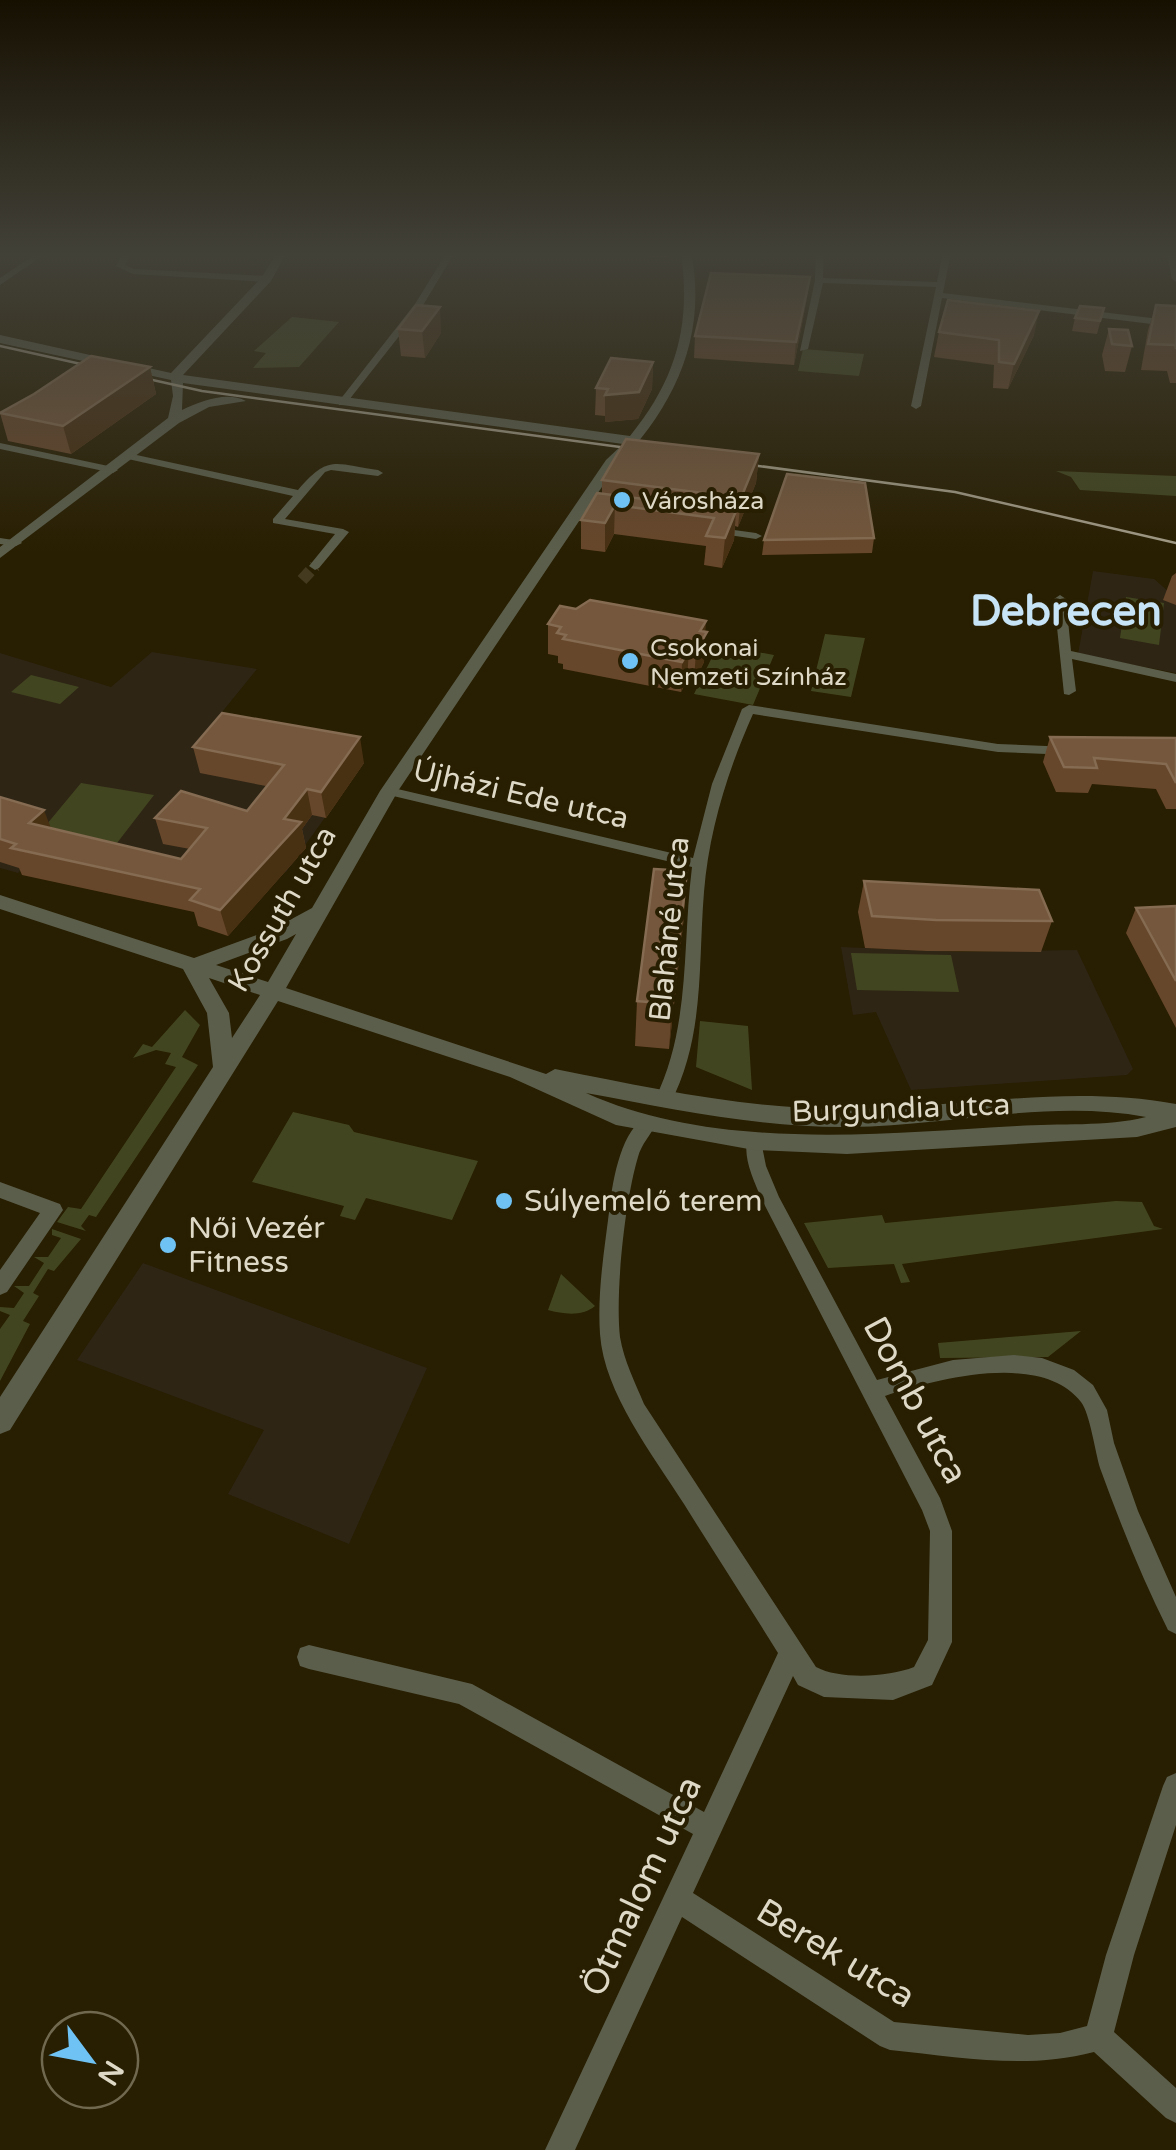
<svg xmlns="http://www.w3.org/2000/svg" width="1176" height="2150" viewBox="0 0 1176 2150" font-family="'Varela Round',sans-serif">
	<rect width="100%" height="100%" fill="#281e01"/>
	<path fill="#2e2515" d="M1093 571 1154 579 1176 598V673L1078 654Z
		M152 652 257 669 205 733 364 763 286 872 51 839 18 873 0 868V653L111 687Z
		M841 947 961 952 1077 950 1133 1069 1127 1075 911 1090 876 1012 853 1015Z
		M143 1263 427 1368 349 1544 228 1494 264 1430 77 1360Z"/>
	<path fill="#424620" d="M292 317 339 322 299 367 253 368 266 353 254 351Z
		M803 349 864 354 859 376 798 371Z
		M1056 471 1176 476V496L1080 490 1071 477Z
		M1126 597 1164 603 1159 645 1120 638Z
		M825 634 865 638 851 697 811 691Z
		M718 645 774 655 753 705 694 694Z
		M31 675 79 687 60 704 11 692Z
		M81 783 154 795 117 843 42 830Z
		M851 953 951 955 959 992 857 990Z
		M185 1010 200 1025 182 1057 198 1065 96 1217 89 1215 81 1226 86 1231 57 1222 68 1207 81 1209 176 1067 165 1064 171 1053 156 1050 133 1058 143 1044 152 1047Z
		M700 1021 748 1026 752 1090 696 1067Z
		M293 1112 349 1125 354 1132 478 1161 452 1220 366 1198 355 1220 340 1216 344 1206 252 1182Z
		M1116 1201 1142 1202 1154 1226 1163 1229 902 1264 910 1282 901 1283 894 1264 828 1268 804 1223 882 1215 885 1223Z
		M52 1229 81 1239 54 1271 48 1269 33 1293 39 1296 23 1321 30 1324 0 1381V1329L10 1315 0 1311V1307L14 1308 24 1293 14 1286H29L44 1263 34 1257H48L61 1238 52 1235Z
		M561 1274 595 1306C582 1317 563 1314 548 1310Z
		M1081 1331 1048 1357 940 1358 938 1343Z"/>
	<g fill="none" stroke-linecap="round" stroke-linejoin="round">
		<path stroke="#433a1f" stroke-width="12" stroke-dasharray="12 6" stroke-linecap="butt" d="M302 580 315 566"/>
		<path fill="#5b5e4b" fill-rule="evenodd" d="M39 252H48L0 285V278Z
			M124 252H132L125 265 134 269 267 276 271 279 267 282 133 274 116 266Z
			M447 252H455L422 307 345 405H339V401L415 304Z
			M816 252H824L823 278 937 282 943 252H951L943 293 1176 321V327L942 298 921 406 916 409 911 406 936 287 823 283 808 349 800 351 815 280Z
			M1171 252 1176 259V282L1172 279 1167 254Z
			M0 443 113 467 118 470 113 473 0 449Z
			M132 454 298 490C329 454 334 464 378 470L383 473 378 476 331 470 325 472 285 519 343 529 349 532 319 568 315 570 309 566 335 534 273 523V519L293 496 128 459V455Z
			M712 527 756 533 762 536 756 539 708 532 706 530Z
			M0 538 20 541 22 543 16 546 0 544Z
			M1060 595 1066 599 1071 651 1176 674V682L1072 659 1076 691 1069 695 1064 694 1054 599Z
			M749 705 998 744 1071 747 1078 751 1071 755 998 752 753 714C728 770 709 830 704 892 698 965 705 1037 670 1104H658L655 1099C691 1026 682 946 692 867L389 795 382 791 389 787 693 858 712 784 742 709Z
			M648 1116 654 1118 657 1123C651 1134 641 1145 638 1157 625 1200 615 1293 620 1337 624 1361 635 1382 644 1404L816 1667C840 1680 889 1677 914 1667L928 1640 930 1531 922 1510 761 1198C753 1178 742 1157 748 1136H760L766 1166 779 1197 877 1380 953 1360 1014 1355 1042 1358 1074 1370 1093 1385 1107 1410 1114 1443 1138 1511 1176 1597V1634L1168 1630C1142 1578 1120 1523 1100 1468 1095 1451 1090 1414 1081 1402 1042 1351 936 1379 885 1396L940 1498 952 1531V1642L932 1685 893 1700 824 1697 798 1685 793 1676 693 1893 894 2022 1028 2035 1060 2033 1087 2026 1106 1955 1163 1786 1167 1777 1176 1773V1825L1134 1955 1114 2032 1176 2088V2123L1166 2118 1094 2052C1026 2070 959 2057 890 2050L880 2046 682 1917 575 2150H545L693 1834 459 1704 309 1669 300 1666 297 1657 300 1648 309 1645 472 1684 704 1812 778 1653C747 1603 715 1554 684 1504 653 1455 604 1393 600 1334 597 1290 605 1247 610 1204 613 1179 622 1127 648 1116Z
			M0 1182 60 1204 63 1210 7 1292 0 1295V1270L40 1213 0 1198Z"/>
		<path fill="#5b5e4b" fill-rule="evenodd" d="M277 252H287L271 281 183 375 630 436C677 378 691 325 681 252H691C708 336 674 408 616 466L398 791 286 988 546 1074 555 1069C652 1088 750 1110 849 1109 960 1108 1066 1084 1176 1104V1127L1137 1137 847 1154 754 1150 616 1125 510 1077 278 1001 10 1430 0 1434V1397L213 1067 207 1013 183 969 0 909V895L194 958 273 929 312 908 380 791 606 460 623 444 183 383 182 410C201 401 227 391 246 401L209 407 179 423 0 558V547L168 418 173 396 171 380 0 343V335L171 373 262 277ZM296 934 268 982 216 965 287 939ZM209 978 260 995 232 1038 229 1013ZM586 1093C673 1109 761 1128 850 1127 948 1126 1049 1099 1146 1117 1106 1127 1059 1123 1017 1126 879 1134 715 1151 586 1093Z
			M1152 252H1176V258L1153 254Z"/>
		<path stroke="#a19a85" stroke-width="2.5" d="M0 346 202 391 650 451
			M729 462 955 492 1176 543"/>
	</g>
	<path fill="#67472b" d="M530 252H669V257Z
		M807 298 794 365 694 358 695 336Z
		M1156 305 1176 306V383H1170L1167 371 1141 370 1148 330Z
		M1104 308 1097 334 1072 331 1075 318Z
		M398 329 441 333 425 358 401 356Z
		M1109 329 1132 346 1125 372 1105 371 1102 355Z
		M939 332 1034 335 1008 389 993 388 994 365 934 357Z
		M653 362 652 389 638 419 605 422V416L595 415 596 388Z
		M150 367 156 394 71 454 8 441 0 413Z
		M759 454 756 483 738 527 735 526 734 540 722 568 704 565 706 546 614 534 605 552 581 549V520L602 493V480Z
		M874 538 872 553 762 555 764 540Z
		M1176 573V605L1163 600 1172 576Z
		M548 624 705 631 704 662 694 682 687 680 681 692 563 669V664L558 663V656L548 654Z
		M1050 737 1176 738V809H1166L1156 789 1092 784 1088 793 1056 792 1043 762Z
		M193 747 364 763 326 818 312 815 302 829 306 848 228 936 198 926 194 912 22 875 19 868 0 862V797L51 828 181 859 190 849 163 844 155 818 247 811 266 786 200 773Z
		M864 881 1052 921 1041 952 927 951 865 948 858 912Z
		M1176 906V1028L1126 933 1136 908Z
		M684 916 669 1049 635 1046 637 1001Z"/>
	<path fill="#483013" d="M810 277 807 298 794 365 796 342Z
		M440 307 441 333 425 358 422 331Z
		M1039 311 1034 335 1008 389 1014 364Z
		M653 362 652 389 638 419 605 422V395Z
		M150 367 156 394 71 454 63 426Z
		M759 454 756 483 738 527 741 498Z
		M615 505 614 534 605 552V523Z
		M736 511 734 540 722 568 725 538Z
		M706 621 704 662 694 682 696 651 700 631Z
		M689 650 687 680 681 692 682 662Z
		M360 737 364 763 326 818 321 792Z
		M307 789 312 815 302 829 306 848 228 936 220 910 284 819Z
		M44 810 54 836 29 823Z
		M687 871 684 916 669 1049 672 1004Z"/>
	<path fill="#74573c" stroke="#846b51" stroke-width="2.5" d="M711 273 810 277 796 342 695 336Z
		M948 300 1039 311 1014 364 999 362V340L939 332Z
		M416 305 440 307 422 331 398 329Z
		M1156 305 1176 306V349L1175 345 1148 344Z
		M1080 306 1104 308 1100 321 1075 318Z
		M1109 329 1128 330 1132 346 1112 344Z
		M91 356 150 367 63 426 0 413 34 394Z
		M611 358 653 362 639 392 605 395 608 389 596 388Z
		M626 439 759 454 741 498 602 480Z
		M787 474 865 483 874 538 764 540Z
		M597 493 736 511 725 538 706 536 714 518 615 505 605 523 581 520Z
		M590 600 706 621 700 631 707 632 696 651 689 650 682 662 563 639 566 635 557 633 561 627 548 624 560 606 576 609Z
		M222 713 360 737 321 792 307 789 284 819 301 822 220 910 190 900 200 889 11 848 16 844 0 839V797L44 810 29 823 181 859 207 828 155 818 181 791 247 811 284 765 193 747Z
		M1050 737 1176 738V783L1166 764 1094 758 1097 768 1064 767Z
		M654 869 687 871 672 1004 637 1001Z
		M864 881 1039 890 1052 921 936 920 872 916Z
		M1176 906V981L1136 908Z"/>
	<linearGradient id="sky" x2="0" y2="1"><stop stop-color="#161001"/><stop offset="0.46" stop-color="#424138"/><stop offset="1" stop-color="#424138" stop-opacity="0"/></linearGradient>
	<rect width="1176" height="553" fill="url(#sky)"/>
	<g fill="#6fc2f4" stroke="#281e01" stroke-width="4">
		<circle cx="622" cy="500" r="10"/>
		<circle cx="630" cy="661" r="10"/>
		<circle cx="504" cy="1201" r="10"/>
		<circle cx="168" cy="1245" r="10"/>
	</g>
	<g text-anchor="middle" stroke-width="8" stroke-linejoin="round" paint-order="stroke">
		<g font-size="25" fill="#ded8c7" stroke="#281e01" text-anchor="start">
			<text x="642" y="509">Városháza</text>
			<text x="650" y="656">Csokonai<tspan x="650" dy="29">Nemzeti Színház</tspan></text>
		</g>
		<g font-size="30" fill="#ded8c7" stroke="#281e01">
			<text transform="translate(521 794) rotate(13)" y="10">Újházi Ede utca</text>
			<text transform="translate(282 909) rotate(-60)" y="10">Kossuth utca</text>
			<text transform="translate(669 929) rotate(-84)" y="10">Blaháné utca</text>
			<text transform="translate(901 1108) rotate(-2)" y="10">Burgundia utca</text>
		</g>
		<g font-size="30" fill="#ded8c7" stroke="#281e01" text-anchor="start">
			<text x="524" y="1211">Súlyemelő terem</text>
			<text x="188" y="1238">Női Vezér<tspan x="188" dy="34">Fitness</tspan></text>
		</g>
		<g font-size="35" fill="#ded8c7" stroke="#281e01">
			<text transform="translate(916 1400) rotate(62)" y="12">Domb utca</text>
			<text transform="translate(641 1886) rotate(-65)" y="12">Ötmalom utca</text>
			<text transform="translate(836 1953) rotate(31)" y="12">Berek utca</text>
		</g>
		<g font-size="42" font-weight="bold" fill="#c7e4f7" stroke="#281e01">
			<text x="1066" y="625">Debrecen</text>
		</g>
	</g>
	<g transform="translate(90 2060) rotate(122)"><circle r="48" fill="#281e01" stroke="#716850" stroke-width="2.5"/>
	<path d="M0-8L18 38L0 25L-18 38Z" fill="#6fc2f4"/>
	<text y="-15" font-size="28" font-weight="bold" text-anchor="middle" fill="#ded8c7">N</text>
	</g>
</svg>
